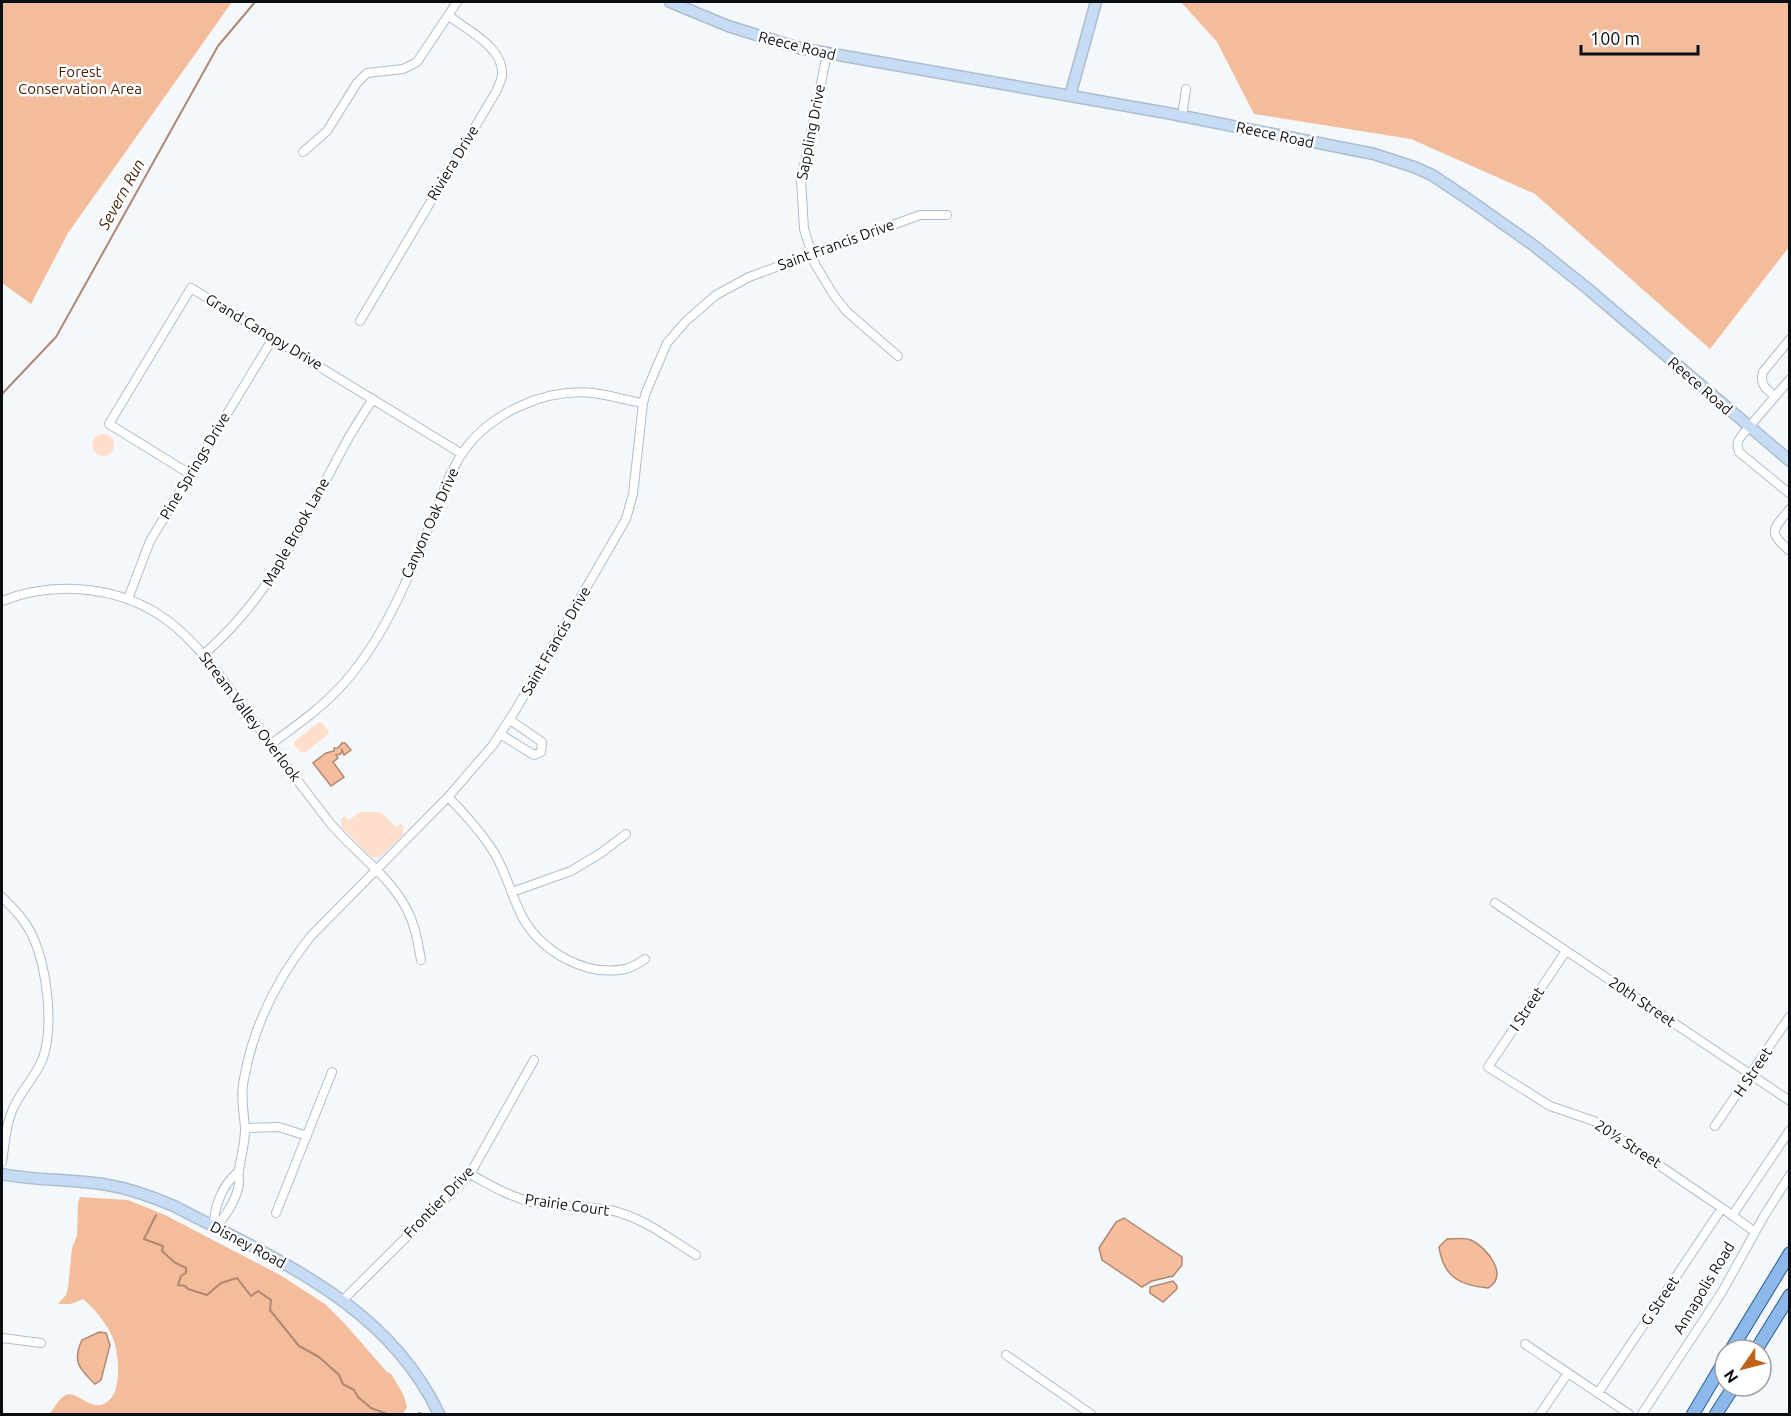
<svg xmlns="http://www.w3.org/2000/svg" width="1791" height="1416" viewBox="0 0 1791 1416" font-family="Ubuntu,sans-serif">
	<rect width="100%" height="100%" fill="#f4f8fb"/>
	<path fill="#ffdfcc" d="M92 445a11 11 0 1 1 22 0a11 11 0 1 1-22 0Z
		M319 722 323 724 329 731 328 734 305 753 300 752 294 745 295 741Z
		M360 812H381L396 827 401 824 403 825V835L380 857H371L342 828 341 820 344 816 349 820Z"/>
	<path fill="#f3bc9b" d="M2 2H232L68 233 31 304 2 283Z
		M1181 2H1789V247L1710 349 1535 194 1411 139 1254 114 1217 42Z
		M80 1197 128 1200 165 1215 280 1275 325 1304 345 1324 386 1371 392 1375 404 1396 407 1407 403 1414H49C54 1409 58 1400 64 1396 76 1387 90 1414 107 1402 123 1392 119 1351 112 1336 107 1324 93 1307 83 1299L71 1304H58L66 1295 68 1288 72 1248 77 1236 78 1203Z"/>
	<path fill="#f5bd9c" stroke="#ae8873" stroke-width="1.5" d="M342 743H345L351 750 344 755 342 750 341 754 336 755 338 758 333 762 344 777 331 786 313 763 326 753 334 751V748H338Z
		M1124 1218 1182 1257V1265L1173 1276 1152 1281 1142 1287 1102 1260 1099 1248 1116 1222Z
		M1447 1239C1454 1239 1465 1237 1471 1240 1486 1247 1510 1275 1488 1288 1461 1286 1443 1277 1439 1247Z
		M1173 1281 1177 1286V1289L1163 1302 1150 1293V1287Z
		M99 1332 106 1333 110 1345 101 1380 95 1384C79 1369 72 1361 82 1340Z"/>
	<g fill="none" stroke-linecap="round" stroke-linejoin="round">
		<path stroke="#ae8873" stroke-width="2" d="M2 394 56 337 218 46 255 2
			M156 1215 144 1239 163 1246 162 1251 174 1262 186 1268V1273L181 1276 178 1285 185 1286 188 1289 207 1295 221 1283 237 1278 251 1296 258 1291 271 1300 270 1310 299 1346 319 1357 339 1375 343 1384 354 1390 358 1397 371 1408 387 1414
			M417 1414 420 1413"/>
		<defs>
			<path id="street" d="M827 54 801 180 804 229 815 264 833 294 846 311 898 356
				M1182 116 1186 89
				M303 152 327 131 357 83 367 73 403 69 417 62 457 2
				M360 321 497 90C499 85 501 80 502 76 505 48 467 30 449 16
				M1790 379 1743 434C1738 440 1736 444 1739 452L1790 494
				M1775 396C1766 389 1759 384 1763 372L1790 339
				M190 474 109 424 191 288 462 454
				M1790 509C1773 529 1767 532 1790 551
				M128 599 150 541 273 338
				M2 601C51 582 109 585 155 612 191 634 213 667 238 700 269 741 299 784 331 824 354 852 389 875 406 908 415 924 418 943 421 960
				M204 654C272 595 300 527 342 450 351 432 362 416 373 399
				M500 734 534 755 541 752 542 742 510 720
				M271 744C297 725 323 707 345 682 395 625 421 544 450 475 454 469 457 461 461 455 488 414 544 388 593 393 609 395 626 400 643 403
				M448 797C466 815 482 833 495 854 507 875 512 898 523 918 542 952 586 977 625 969 632 968 639 963 645 959
				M512 892 571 871 601 853 626 834
				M2 897C14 909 26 921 33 937 47 968 54 1025 43 1058 37 1074 25 1086 17 1101 6 1119 5 1142 2 1162
				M1495 903 1790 1101
				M1566 951 1488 1067 1550 1106 1594 1121 1722 1208 1755 1232
				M1715 1126 1790 1016
				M245 1128 279 1127 307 1136
				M470 1174C490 1185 510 1197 532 1202 558 1208 585 1205 610 1210 642 1217 669 1238 696 1255
				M276 1213 332 1072
				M1732 1216 1790 1130
				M214 1227C225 1219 237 1198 239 1184 239 1179 238 1175 239 1170 241 1156 245 1144 245 1129 244 1112 240 1096 244 1079 253 1027 278 978 310 937L448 797 493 745 515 711 626 519 633 494 643 403 646 392 667 343 686 321 716 295 749 277 920 215H947
				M214 1227C213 1208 223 1184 238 1172
				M343 1300 470 1174 534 1060
				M2 1338 41 1343
				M1525 1344 1629 1414
				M1006 1355 1091 1414
				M1598 1393 1722 1208
				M1540 1414 1568 1373
				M1642 1414 1722 1292 1764 1216 1790 1175"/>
			<path id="secondary" d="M670 2 728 26 799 48 1167 113 1374 154 1414 167 1432 175 1468 199 1533 245 1588 289 1790 461
				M1070 96 1096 2
				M2 1174C37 1181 73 1179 108 1185 131 1189 153 1197 174 1206 277 1260 387 1304 439 1414"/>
			<path id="primary" d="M1731 1350 1790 1253
				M1756 1350 1790 1295
				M1693 1414 1725 1360
				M1716 1414 1734 1386"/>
		</defs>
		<use href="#street" stroke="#adbdce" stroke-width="10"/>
		<use href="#secondary" stroke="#adbdce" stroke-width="13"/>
		<use href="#primary" stroke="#2c5f95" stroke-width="14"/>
		<use href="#street" stroke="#fff" stroke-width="8"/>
		<use href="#secondary" stroke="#c5dcf4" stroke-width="10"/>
		<use href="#primary" stroke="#8cb9e9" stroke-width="12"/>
	</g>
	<g text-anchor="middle" stroke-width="5" stroke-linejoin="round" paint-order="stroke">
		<g font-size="15" fill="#090e14" stroke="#fff">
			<text transform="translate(797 46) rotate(14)" y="5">Reece Road</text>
			<text transform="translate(811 132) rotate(-79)" y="5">Sappling Drive</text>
			<text transform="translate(1275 135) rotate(12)" y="5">Reece Road</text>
			<text transform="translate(453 163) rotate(-59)" y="5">Riviera Drive</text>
			<text transform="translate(836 245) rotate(-20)" y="5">Saint Francis Drive</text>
			<text transform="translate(264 332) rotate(31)" y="5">Grand Canopy Drive</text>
			<text transform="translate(1700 386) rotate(41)" y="5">Reece Road</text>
			<text transform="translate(195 466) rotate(-59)" y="5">Pine Springs Drive</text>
			<text transform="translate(430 523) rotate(-66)" y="5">Canyon Oak Drive</text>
			<text transform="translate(296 532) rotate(-61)" y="5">Maple Brook Lane</text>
			<text transform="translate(556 641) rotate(-60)" y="5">Saint Francis Drive</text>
			<text transform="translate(250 717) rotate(53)" y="5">Stream Valley Overlook</text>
			<text transform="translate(1642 1002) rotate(34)" y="5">20th Street</text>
			<text transform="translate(1527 1009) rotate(-56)" y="5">I Street</text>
			<text transform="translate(1753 1072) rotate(-56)" y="5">H Street</text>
			<text transform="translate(1628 1144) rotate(33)" y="5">20½ Street</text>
			<text transform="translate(439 1202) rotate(-46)" y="5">Frontier Drive</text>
			<text transform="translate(567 1205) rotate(8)" y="5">Prairie Court</text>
			<text transform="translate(248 1245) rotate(28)" y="5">Disney Road</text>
			<text transform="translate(1704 1288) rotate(-59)" y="5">Annapolis Road</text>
			<text transform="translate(1660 1301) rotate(-56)" y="5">G Street</text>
		</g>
		<g font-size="15" fill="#442108" stroke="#fff">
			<text x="80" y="77">Forest<tspan x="80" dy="17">Conservation Area</tspan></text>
		</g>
		<g font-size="16" font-style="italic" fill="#48240c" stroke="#fff">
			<text transform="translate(121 194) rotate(-61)" y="6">Severn Run</text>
		</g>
	</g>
	<rect width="1791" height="1416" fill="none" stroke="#090e14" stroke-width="6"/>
	<g transform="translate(1743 1368) rotate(235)"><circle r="28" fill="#ffffff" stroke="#9d9fa1" stroke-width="1.5"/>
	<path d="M0-4.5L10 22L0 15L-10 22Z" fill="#c06219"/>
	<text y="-9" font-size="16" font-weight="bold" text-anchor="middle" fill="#090e14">N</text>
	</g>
	<path d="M1581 45v9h117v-9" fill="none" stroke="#090e14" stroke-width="3"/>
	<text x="1590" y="45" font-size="18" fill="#090e14" stroke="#ffffff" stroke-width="4.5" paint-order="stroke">100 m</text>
</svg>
